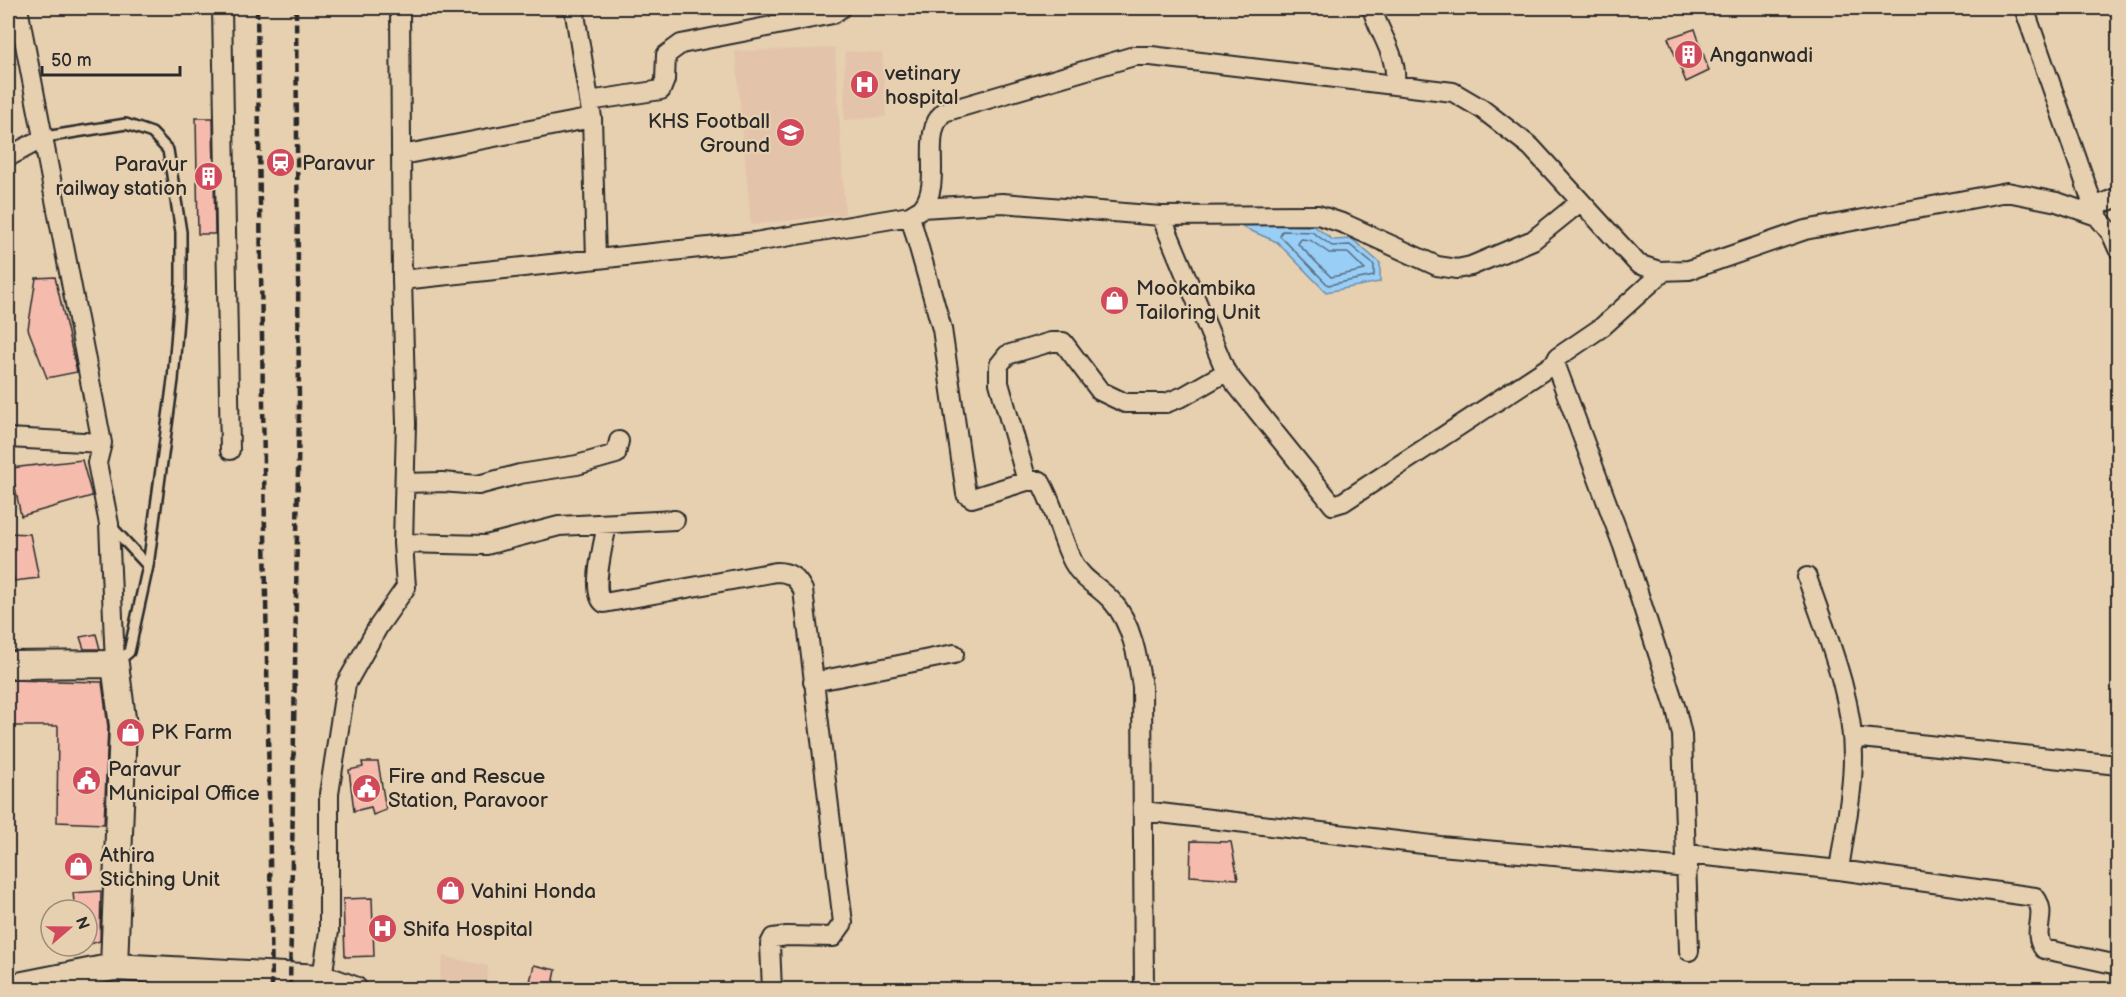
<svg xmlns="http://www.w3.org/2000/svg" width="2126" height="997" viewBox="0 0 2126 997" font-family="'Balsamiq Sans',sans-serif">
	<rect width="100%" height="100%" fill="#e7d0b0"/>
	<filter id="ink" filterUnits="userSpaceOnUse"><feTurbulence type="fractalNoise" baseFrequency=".0167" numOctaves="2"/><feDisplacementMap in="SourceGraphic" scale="12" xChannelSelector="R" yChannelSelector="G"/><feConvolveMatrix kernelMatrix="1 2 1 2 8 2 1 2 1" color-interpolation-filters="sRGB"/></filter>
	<g filter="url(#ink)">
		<path fill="#e3c4aa" d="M835 48 845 214 751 225 735 51Z
			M845 51 882 53 886 117 844 120Z
			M443 956 488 966 486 989 438 987Z"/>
		<path fill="#99cef7" stroke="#6d8da5" stroke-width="1.5" d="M1235 224 1314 226 1333 240 1352 239 1380 263V282L1326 292 1277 242Z"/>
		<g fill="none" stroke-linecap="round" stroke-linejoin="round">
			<path stroke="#576c7d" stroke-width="1.5" d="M1282 231 1312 232 1332 246 1350 245 1374 265V276L1328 285 1280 236Z
				M1301 239 1310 240 1329 253H1348L1365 270 1331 277 1298 244Z"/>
		</g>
		<path fill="#f5bbad" stroke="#2b2b2b" stroke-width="1.5" d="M1695 29 1709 71 1686 82 1668 38Z
			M196 118H213L215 234H198Z
			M55 277 77 372 47 378 28 329 36 278Z
			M82 460 92 496 21 516 11 468Z
			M8 533 30 534 39 578 14 581Z
			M96 634 100 649H84L80 637Z
			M8 680 102 682 108 727 104 824 57 822 58 726H8Z
			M362 762H378L386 810 373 815 371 807 354 811 349 770 363 767Z
			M1191 841 1231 842 1238 879 1190 876Z
			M101 891 100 941 87 945V910H75L73 893Z
			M372 898 374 956 345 957 343 899Z
			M534 965 556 970 552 990H528Z"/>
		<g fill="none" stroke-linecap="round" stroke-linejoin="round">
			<defs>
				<path id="lane" d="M45 137 126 124 152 133 168 150 181 232V282L173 380 148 566 129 652 116 663
					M111 526 148 566"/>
				<path id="street" d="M18 8 102 443 97 463 109 524 115 664
					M222 8 230 450
					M400 8 402 280
					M574 8 592 118 596 259
					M1372 8C1379 34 1398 55 1395 84
					M2024 8 2097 216
					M589 101 661 90 665 80 666 55 681 44 833 14 841 8
					M402 155 592 118
					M8 157 45 137
					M2094 207 2118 197
					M922 208 1002 203 1161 216 1318 215 1345 224 1437 266 1457 269 1471 266 1533 240 1580 202
					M910 216 942 329 966 494 972 498 1027 481H1040C1055 506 1060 537 1073 562 1083 581 1099 586 1112 601 1132 623 1138 659 1142 687L1144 990
					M1161 216 1226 372 1333 505 1343 502 1555 363
					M1664 271 1602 327 1558 357 1555 363 1623 546 1676 709 1682 735 1689 951
					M8 438 102 443
					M1027 481 999 383V365L1007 355 1051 342H1063L1100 391 1125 403H1166L1184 396 1226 372
					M405 483 442 482 478 485 520 474 577 465 616 454 619 441
					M607 525C604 541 590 594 604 603L776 572C790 572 796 577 803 590L843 923 833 937 787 936 773 938 770 944 772 990
					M403 543 486 545 559 526 675 520
					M1807 577C1826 634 1853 695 1853 756 1853 794 1844 833 1839 870
					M813 682 954 654
					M1852 737 2118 765
					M1143 811 1440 846 1688 868
					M1687 854 1839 870 2035 897C2049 915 2030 932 2044 949L2118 965
					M322 978 329 931V794L346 684 378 627 406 587 403 543 406 424 402 280 755 242 910 216C913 213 919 211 922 208 944 183 919 134 944 112L1134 56H1151L1453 92 1482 109 1531 147 1638 264 1659 271 1689 270 1805 230 2007 192 2057 202 2097 216 2111 233 2118 249"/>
				<path id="secondary" d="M8 665 115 664 123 726 114 967
					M8 988 114 967 322 978 354 990"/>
			</defs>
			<use href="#lane" stroke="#2b2b2b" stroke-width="14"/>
			<use href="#street" stroke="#2b2b2b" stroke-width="22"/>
			<use href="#secondary" stroke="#2b2b2b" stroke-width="30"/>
			<use href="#lane" stroke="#e7d0b0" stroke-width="9"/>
			<use href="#street" stroke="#e7d0b0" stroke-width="18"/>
			<use href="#secondary" stroke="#e7d0b0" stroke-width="26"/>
			<path stroke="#2b2b2b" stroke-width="4.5" stroke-dasharray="9 4.5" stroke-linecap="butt" d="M257 8 272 990
				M290 990 299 405 296 8"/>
		</g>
	</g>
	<defs>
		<symbol id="building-disc" viewBox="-11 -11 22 22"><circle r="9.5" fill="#d1495b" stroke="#e7d0b0"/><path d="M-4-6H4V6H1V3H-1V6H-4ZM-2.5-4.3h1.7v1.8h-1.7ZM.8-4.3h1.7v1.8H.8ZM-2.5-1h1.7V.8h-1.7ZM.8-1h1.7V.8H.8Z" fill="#fff"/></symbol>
		<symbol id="hospital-disc" viewBox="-11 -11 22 22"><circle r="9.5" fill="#d1495b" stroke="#e7d0b0"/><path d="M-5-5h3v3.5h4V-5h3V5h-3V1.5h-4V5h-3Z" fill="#fff"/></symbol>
		<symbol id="school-disc" viewBox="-11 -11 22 22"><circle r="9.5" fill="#d1495b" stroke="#e7d0b0"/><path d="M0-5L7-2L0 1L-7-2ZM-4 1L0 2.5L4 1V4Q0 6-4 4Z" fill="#fff"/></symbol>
		<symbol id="station-disc" viewBox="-11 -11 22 22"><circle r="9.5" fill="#d1495b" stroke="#e7d0b0"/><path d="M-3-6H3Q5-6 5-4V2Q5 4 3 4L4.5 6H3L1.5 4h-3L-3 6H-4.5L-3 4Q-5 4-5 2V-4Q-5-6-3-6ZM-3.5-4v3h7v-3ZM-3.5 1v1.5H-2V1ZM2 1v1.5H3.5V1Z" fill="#fff"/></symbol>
		<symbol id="shop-disc" viewBox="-11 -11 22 22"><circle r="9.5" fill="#d1495b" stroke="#e7d0b0"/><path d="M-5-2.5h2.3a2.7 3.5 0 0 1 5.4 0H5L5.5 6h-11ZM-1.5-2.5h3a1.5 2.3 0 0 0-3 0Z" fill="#fff"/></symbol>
		<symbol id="civic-disc" viewBox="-11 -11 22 22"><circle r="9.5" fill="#d1495b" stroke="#e7d0b0"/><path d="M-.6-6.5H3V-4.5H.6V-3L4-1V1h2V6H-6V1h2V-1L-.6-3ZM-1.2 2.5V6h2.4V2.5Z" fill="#fff"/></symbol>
	</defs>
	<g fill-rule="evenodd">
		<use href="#building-disc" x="1672" y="38" width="33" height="33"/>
		<use href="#hospital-disc" x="848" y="68" width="33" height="33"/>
		<use href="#school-disc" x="774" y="116" width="33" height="33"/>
		<use href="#station-disc" x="264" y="146" width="33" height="33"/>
		<use href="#building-disc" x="192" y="160" width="33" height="33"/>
		<use href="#shop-disc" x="1098" y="284" width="33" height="33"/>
		<use href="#shop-disc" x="114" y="716" width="33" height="33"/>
		<use href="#civic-disc" x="70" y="764" width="33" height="33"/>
		<use href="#civic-disc" x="350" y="772" width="33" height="33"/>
		<use href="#shop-disc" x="62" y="850" width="33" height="33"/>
		<use href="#shop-disc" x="434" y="874" width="33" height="33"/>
		<use href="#hospital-disc" x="366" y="912" width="33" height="33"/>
	</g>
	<g text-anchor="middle" stroke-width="4.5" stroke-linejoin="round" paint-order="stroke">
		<g font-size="21" fill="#2b2b2b" stroke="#e7d0b0" text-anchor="start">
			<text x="1710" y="62">Anganwadi</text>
			<text x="885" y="80">vetinary<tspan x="885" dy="24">hospital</tspan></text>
			<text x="770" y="128" text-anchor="end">KHS Football<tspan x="770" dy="24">Ground</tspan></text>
			<text x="302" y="170">Paravur</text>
			<text x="187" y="171" text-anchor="end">Paravur<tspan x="187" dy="24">railway station</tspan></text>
			<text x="1136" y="295">Mookambika<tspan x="1136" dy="24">Tailoring Unit</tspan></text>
			<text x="151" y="739">PK Farm</text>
			<text x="108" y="776">Paravur<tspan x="108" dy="24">Municipal Office</tspan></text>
			<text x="388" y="783">Fire and Rescue<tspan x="388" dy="24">Station, Paravoor</tspan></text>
			<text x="100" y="862">Athira<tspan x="100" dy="24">Stiching Unit</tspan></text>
			<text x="471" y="898">Vahini Honda</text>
			<text x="403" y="936">Shifa Hospital</text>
		</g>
	</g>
	<rect width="2126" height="997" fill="none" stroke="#e7d0b0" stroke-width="30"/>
	<rect x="15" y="15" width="2096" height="967" fill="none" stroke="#2b2b2b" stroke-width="2" filter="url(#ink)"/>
	<g transform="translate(69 928) rotate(70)"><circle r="28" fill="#e7d0b0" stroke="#9c8e7b" stroke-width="1.5"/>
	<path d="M0-4.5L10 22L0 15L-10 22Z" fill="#d1495b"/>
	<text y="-9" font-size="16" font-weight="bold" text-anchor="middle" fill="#2b2b2b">N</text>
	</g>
	<path d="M42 66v9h138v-9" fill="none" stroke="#2b2b2b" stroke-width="3"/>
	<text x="51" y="66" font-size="18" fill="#2b2b2b" stroke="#e7d0b0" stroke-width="4.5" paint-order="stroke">50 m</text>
</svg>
